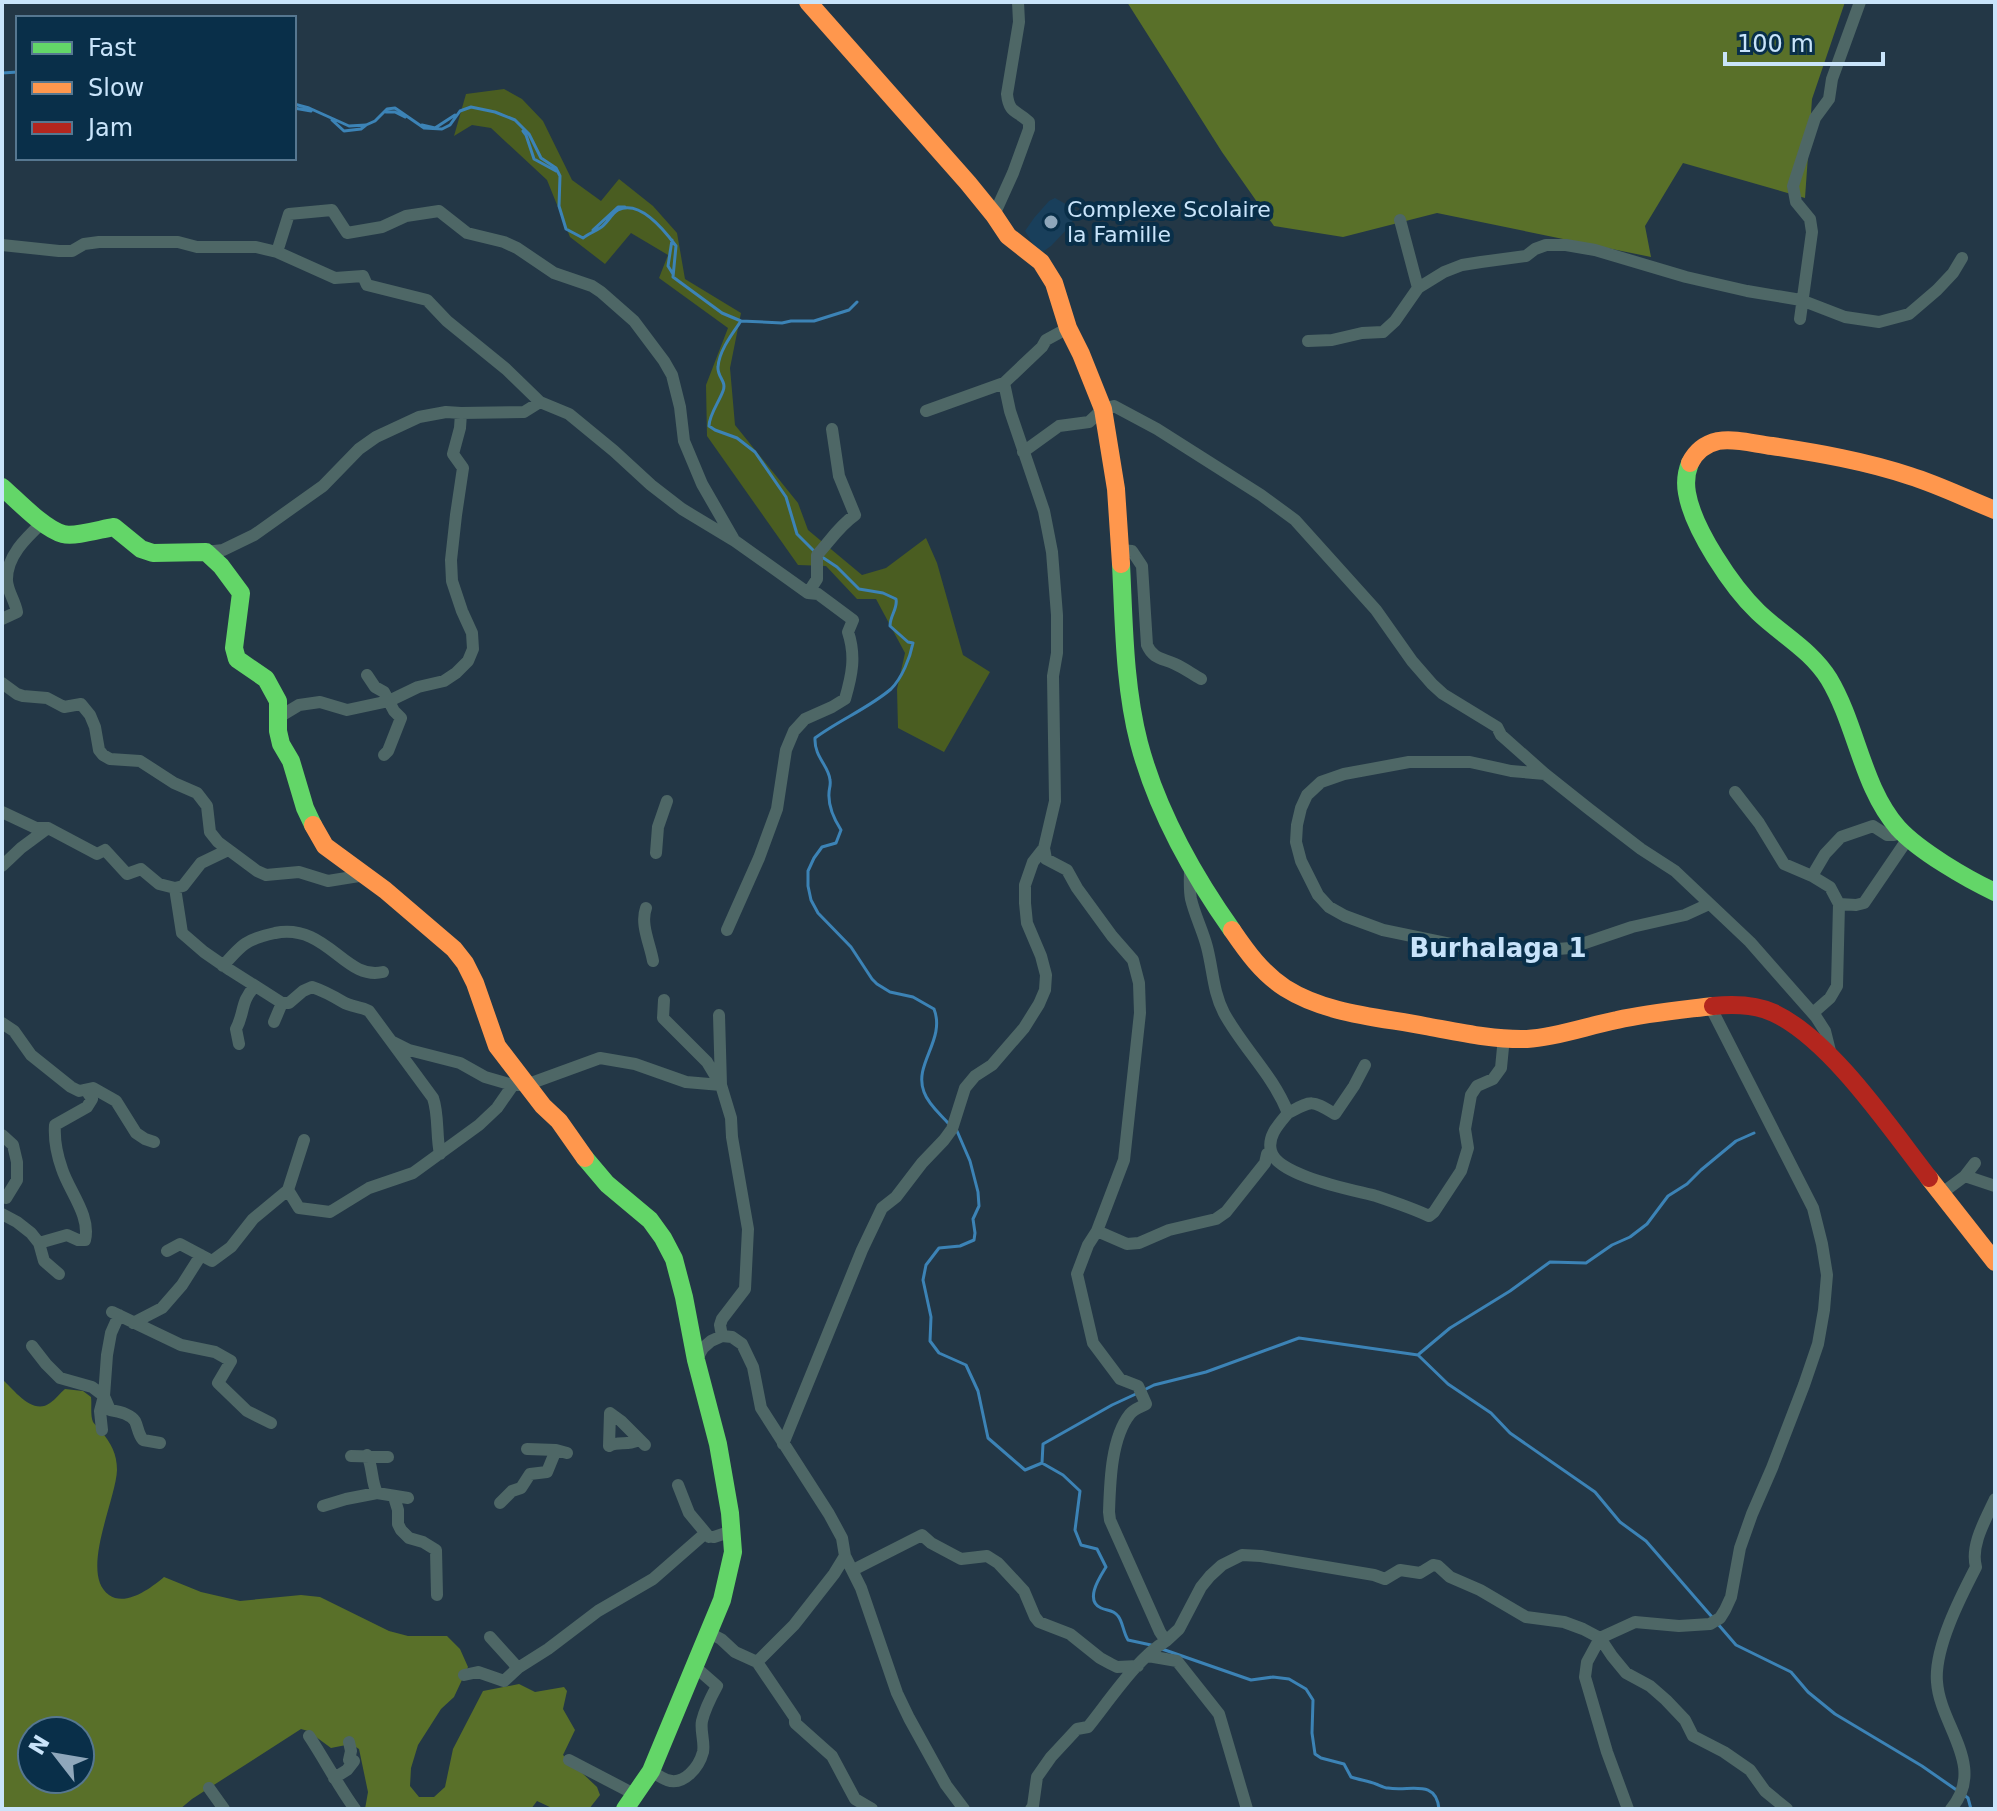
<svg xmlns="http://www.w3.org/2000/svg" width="1997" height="1811" viewBox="0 0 1997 1811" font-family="'DejaVu Sans',sans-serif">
	<rect width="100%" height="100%" fill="#233746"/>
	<path fill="#193f5b" d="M1055 198 1078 211 1069 227 1051 246 1041 253 1038 252 1025 231 1034 218 1049 201Z"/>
	<path fill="#4a5d21" d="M504 89 522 99 543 121 572 180 601 201 619 179 653 206 677 233 685 279 741 313 730 368 735 425 798 503 808 530 862 575 886 568 926 538 937 563 963 655 990 672 944 752 898 728 897 689 905 653 876 599H857L826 566 798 565 707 436 706 385 728 328 659 278 668 255 631 233 605 264 570 237 547 180 491 128 472 125 454 136 466 94Z"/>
	<path fill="#597029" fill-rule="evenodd" d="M1127 2H1845L1812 99 1805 198 1683 163 1645 226 1651 257 1437 213 1343 237 1274 226 1222 152Z
		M2 1379C14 1390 33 1416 50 1403 56 1399 60 1393 65 1389L83 1391 91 1397C92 1404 90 1415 93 1422 95 1425 99 1428 101 1431 111 1443 117 1454 117 1470 116 1500 79 1574 109 1595 126 1607 151 1588 164 1577L201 1592 240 1601 301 1595 320 1597 389 1631 408 1636H447L460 1649 468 1667 454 1697 441 1709 418 1745 411 1768 410 1786 419 1797H434L445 1787 453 1749 483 1691 519 1684 535 1692 564 1687 567 1691 563 1709 575 1730 563 1755 597 1787 600 1795 589 1809H554L537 1801 531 1809H365L368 1792 359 1749 351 1744 331 1748 308 1731 301 1729 192 1799 180 1809H2ZM32 1731H80V1779H32Z"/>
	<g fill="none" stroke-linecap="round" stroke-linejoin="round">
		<path stroke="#3c83b6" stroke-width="3" d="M2 73 18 72
			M294 104 309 108 349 126 366 125 375 121 387 109 395 108 424 128 442 129 450 125 460 111 471 107 495 112 515 120 529 134 541 158 556 168 560 176 559 206 566 229 583 238C588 234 594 232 600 228 607 224 611 214 618 210 640 199 665 231 676 246L673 277 722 313 741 321 782 323 791 321H814L849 310 857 302
			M294 108 311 111
			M386 112H395L405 117
			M332 120 344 131 361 129 366 125
			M422 125 435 128 455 115
			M523 131 526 135 534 159 556 171
			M593 230 618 207H625
			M672 240 668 266 673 274
			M741 321C732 334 719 351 718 367 717 377 727 381 723 391 719 402 709 415 709 426L715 430 737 438 755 452 786 497 797 534 816 553
			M822 557 837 567 859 589 883 593 896 599C898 609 890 615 890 626L908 642 913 643C910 658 902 678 891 689 869 708 839 720 815 738 814 757 829 766 830 780 831 785 829 789 829 793 828 807 834 819 841 830L836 843 822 847 814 858 808 871V886L811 900 818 913 851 947 872 979 877 984 890 992 913 997 934 1009C946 1040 913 1064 924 1092 928 1104 940 1114 948 1123
			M957 1131 970 1161 978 1192 979 1206 973 1219 975 1233 974 1240 960 1246 939 1248 926 1265 923 1280 931 1317 930 1341 939 1353 966 1365 978 1391 988 1438 1025 1470 1042 1463 1063 1475 1080 1491 1075 1530 1081 1545 1097 1549 1106 1567C1100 1577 1084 1600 1101 1608 1107 1611 1113 1609 1118 1616 1123 1622 1123 1632 1128 1640L1151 1645
			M1419 1354 1450 1328 1510 1291 1550 1262 1586 1263 1612 1245 1630 1237 1647 1224 1668 1196 1687 1184 1701 1170 1736 1141 1754 1133
			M1144 1390 1154 1385 1206 1372 1299 1338 1418 1355 1448 1384 1491 1413 1510 1433 1595 1492 1620 1522 1646 1541 1712 1617
			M1042 1463 1043 1444 1112 1405 1138 1393
			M1717 1623 1736 1645 1791 1672 1808 1692 1835 1714 1922 1766 1958 1791
			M1162 1649 1251 1680 1273 1677 1289 1679 1306 1689 1313 1700 1312 1733 1315 1754 1321 1758 1344 1764 1351 1777C1360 1780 1368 1781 1376 1784 1379 1785 1384 1788 1388 1788 1409 1792 1436 1778 1439 1809
			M1964 1795 1968 1798 1971 1809"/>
		<path stroke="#4e6766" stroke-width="12" d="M994 215 1013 173 1029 129V122C1017 110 1009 114 1007 94L1019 22 1018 2
			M1400 220 1418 288
			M2 245 59 251H72L84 244 99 242H178L197 247H256L277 252 335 278 363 276 367 285 427 300 447 321 506 369 540 402 569 414 614 451 651 485 682 509 735 541 808 593
			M277 252 289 214 332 210 347 233 382 227 406 216 439 211 467 233 504 242 517 248 554 273 592 286 601 292 634 321 664 361 672 375 680 407 684 441 702 484 733 538
			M1800 319 1812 232 1810 219 1796 202 1793 186 1815 118 1829 99 1832 79 1860 2
			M1308 341 1332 340 1362 333 1383 332 1395 321 1418 288 1444 272 1462 265 1481 262 1526 256 1535 249 1546 245H1566L1595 250 1686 277 1747 291 1801 300 1845 317 1879 322 1909 314 1937 290 1953 273 1962 258
			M926 411 1004 383 1042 347 1046 340 1068 328
			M1023 452 1059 426 1089 422 1103 409 1114 406 1157 429 1261 495 1295 520 1376 610 1412 661 1432 684 1443 694 1497 727 1501 735 1545 774 1589 809 1641 849 1675 871 1750 942 1816 1017 1825 1031 1831 1055
			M1121 550 1132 551 1142 566 1147 645C1153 659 1162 658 1175 664 1184 668 1192 674 1201 679
			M206 552 223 550 254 535 323 486 359 449 376 437 419 417 446 412 461 413 524 412 540 402
			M2 619 17 612C15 601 8 592 7 581 6 556 27 537 43 522
			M367 675 375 687 384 692 394 711 401 718 388 751 384 755
			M2 683 17 694 23 696 47 698 64 707 81 704 90 715 95 727 99 750 103 755 110 759 140 761 174 783 197 793 207 806 210 832 218 842 257 871 266 875 299 872 328 881 365 875
			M279 717 299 705 320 702 347 710 389 701 418 687 444 681 456 673 468 661 473 649 472 633 462 611 452 581 451 560 456 515 463 468 453 454 460 428 461 413
			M1545 774 1511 771 1470 762H1409L1344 774 1321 782 1307 795 1301 808 1297 825 1296 842 1301 861 1318 895 1329 907 1345 916 1383 930 1465 947 1509 953 1570 948 1632 927 1685 915 1709 904
			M1735 792 1759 823 1784 864 1812 876 1825 854 1841 837 1873 826 1887 835H1894L1900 829
			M2 812 36 828H48L97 854 105 850 127 874 141 869 159 884 175 888 183 886 201 863 228 850
			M1044 848 1046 859 1067 870 1077 888 1112 936 1133 960 1139 983 1140 1013 1124 1160 1097 1231 1088 1245 1077 1274 1093 1343 1120 1379 1138 1386 1146 1404C1141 1407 1134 1409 1130 1414 1111 1438 1110 1482 1109 1512L1110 1520 1160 1632 1166 1641 1179 1629 1201 1587 1210 1576 1222 1565 1242 1555 1261 1556 1374 1575 1385 1579 1400 1570 1420 1573 1433 1565 1438 1566 1450 1577 1480 1590 1526 1617 1564 1622 1583 1629 1600 1638 1612 1656 1626 1673 1650 1686 1666 1700 1685 1720 1693 1736 1724 1752 1750 1770 1765 1791 1787 1809
			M656 853 658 827 667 801
			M2 866 21 848 48 828
			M1190 868C1190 879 1189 889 1191 899 1195 916 1203 931 1207 947 1213 970 1213 992 1224 1013 1243 1048 1273 1075 1288 1113 1279 1124 1267 1136 1271 1151 1277 1176 1354 1190 1376 1196 1394 1202 1412 1208 1429 1216L1434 1212 1461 1171 1468 1148 1465 1129 1471 1095 1477 1086 1493 1079 1501 1068 1504 1037
			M1812 876 1830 887 1839 904 1856 905 1864 903 1909 837
			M175 888 182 933 204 952 230 970 282 1003H289L303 991 312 987C324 991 333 996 343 1002 351 1007 360 1006 369 1011L433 1098C439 1115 436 1136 440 1154
			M646 908C640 924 650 944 653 961
			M727 930 759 858 777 809 786 750 794 731 805 719 832 707 845 699C852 675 856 656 848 632L853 620 818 594 808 593 817 579V555C830 541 839 526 855 515L839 476 832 429
			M223 966C242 944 247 939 275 933 328 923 344 981 383 972
			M664 1000 663 1018 707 1062 719 1082
			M1813 1013 1830 998 1837 986 1839 904
			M719 1015 721 1085 731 1118 732 1137 748 1229 745 1289 722 1319 720 1325 722 1336
			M274 1022 282 1003
			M2 1023 14 1031 31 1055 71 1087 79 1091 93 1088 116 1101 136 1133 145 1139 154 1142
			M393 1042 409 1050 460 1063 485 1077 513 1085H526L600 1058 635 1064 686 1082 721 1085
			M239 1044 236 1029C245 1012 240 1002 255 986
			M1288 1113C1313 1100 1311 1100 1335 1114L1354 1086 1365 1065
			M2 1135 13 1145 17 1162V1180L6 1198
			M304 1140 288 1190 299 1208 330 1212 369 1188 413 1173 479 1125 497 1108 513 1085
			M1965 1176 1995 1186
			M1942 1193 1965 1176 1975 1163
			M2 1214 17 1222 31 1233 39 1243 44 1261 59 1274
			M1097 1231 1127 1244 1139 1243 1169 1230 1216 1219 1226 1212 1265 1163 1267 1154 1271 1153
			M39 1243 67 1235 78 1240H85C91 1216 69 1191 62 1169 57 1155 54 1139 55 1125L87 1107 92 1099 86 1090
			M167 1251 180 1244 212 1261 231 1247 253 1219 288 1190
			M112 1312 181 1345 215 1352 231 1361 218 1383 247 1411 271 1423
			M133 1323 162 1308 182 1285 201 1255
			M32 1346 46 1364 60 1378 92 1387 104 1396 110 1410C117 1411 130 1414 135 1421 138 1427 138 1434 143 1440L160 1443
			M696 1360 703 1348 711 1341 722 1336 732 1337 742 1344 753 1367 761 1408 829 1514 842 1538 845 1556 861 1588 897 1693 909 1718 946 1785 964 1809
			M102 1430 100 1411 104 1396 107 1355 111 1333 119 1315
			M639 1439C629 1447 619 1440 609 1446L610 1413 621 1421 645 1445
			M783 1444 862 1250 882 1208 896 1197 922 1163 944 1140 952 1129 965 1088 975 1076 992 1065 1024 1028 1039 1004 1045 990 1046 975 1041 956 1027 923 1025 903V885L1033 862 1044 848 1055 801 1053 676 1057 653V615L1052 552 1044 511 1010 411 1004 383
			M527 1449 556 1450 567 1453
			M367 1455C373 1467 371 1481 377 1493L408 1498
			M351 1456 388 1457
			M678 1485 689 1513 709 1537
			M394 1497 398 1510V1524L401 1530 409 1538 423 1542 436 1550 437 1595
			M500 1503 512 1491 521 1488 530 1474 547 1472 556 1450
			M323 1506 346 1499 377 1493
			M853 1570 922 1535 931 1543 961 1559 987 1556 998 1563 1024 1591 1035 1617 1039 1622 1070 1634 1100 1658 1111 1664 1117 1667 1138 1666
			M709 1633 721 1639 735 1652 757 1662 794 1625 834 1574 845 1556
			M490 1637 518 1668
			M1148 1656 1177 1661 1219 1714 1247 1809
			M757 1662 795 1718V1723L832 1756 855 1799 872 1809
			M464 1675 478 1672 504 1681 518 1668 548 1649 598 1611 653 1579 701 1537 704 1535 714 1537 732 1531
			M309 1736C325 1760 338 1786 355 1809
			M569 1760 636 1795
			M651 1771C656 1774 662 1778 667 1780 684 1786 699 1767 703 1752 705 1742 700 1731 702 1721 705 1708 711 1697 717 1686L701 1672 692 1669
			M334 1778 347 1770 354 1761 349 1760 351 1751 349 1742
			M209 1788 224 1809
			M1031 1809 1033 1806 1037 1777 1051 1757 1077 1729 1088 1727C1109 1701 1138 1657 1166 1641
			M1628 1809 1607 1752 1585 1677 1587 1662 1600 1638 1635 1622 1679 1626 1710 1624 1720 1618 1725 1610 1731 1597 1740 1548 1752 1514 1772 1468 1804 1385 1818 1344 1824 1310 1827 1275 1822 1244 1813 1208 1710 1006
			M1951 1809C1987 1766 1940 1726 1937 1682 1934 1648 1961 1596 1976 1567 1970 1545 1986 1519 1995 1499"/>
		<path stroke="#63d668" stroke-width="18" d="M1690 463C1686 473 1685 482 1687 493 1693 529 1732 587 1758 612 1782 635 1811 650 1829 679 1857 726 1862 787 1898 828 1919 851 1967 879 1995 892
			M2 487C17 500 44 529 63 534 75 537 101 529 114 527L141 549 153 553 206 552 221 566 241 593 234 648 237 659 266 679 278 701V731L281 744 291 761 305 808 313 825
			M1121 564C1124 623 1124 685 1139 743 1157 811 1191 872 1232 930
			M585 1158 607 1184 650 1220 663 1238 674 1259 684 1297 696 1360 718 1444 730 1513 733 1552 722 1600 651 1771 625 1809"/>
		<path stroke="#ff974d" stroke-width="18" d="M808 2 968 183 994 215 1008 236 1041 262 1054 283 1068 328 1081 354 1103 409 1116 489 1121 564
			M1690 463C1696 451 1705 444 1718 441 1735 438 1755 444 1772 446 1818 453 1865 461 1910 476 1939 485 1967 499 1995 510
			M313 825 325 846 385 890 454 949 465 963 475 983 497 1046 543 1106 559 1121 585 1158
			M1232 930C1247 952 1262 973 1285 988 1326 1014 1378 1017 1425 1026 1458 1032 1493 1040 1527 1039 1557 1037 1587 1026 1617 1020 1648 1013 1681 1010 1713 1006
			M1929 1178 1995 1262"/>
		<path stroke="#b3261e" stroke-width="18" d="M1713 1006C1733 1004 1755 1004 1774 1013 1831 1040 1890 1128 1929 1178"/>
	</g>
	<circle fill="#8fa7bb" stroke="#092f49" stroke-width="3" cx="1051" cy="222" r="8"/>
	<g text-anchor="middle" stroke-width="8" stroke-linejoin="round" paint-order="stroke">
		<g font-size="22" fill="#c9e4fa" stroke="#092f49" text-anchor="start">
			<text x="1067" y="217">Complexe Scolaire<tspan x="1067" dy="25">la Famille</tspan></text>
		</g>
		<g font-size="26" font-weight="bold" fill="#c8e3fa" stroke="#092f49">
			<text x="1498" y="957">Burhalaga 1</text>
		</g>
	</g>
	<rect width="1997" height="1811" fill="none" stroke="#c9e4fa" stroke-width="8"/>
	<rect x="16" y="16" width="280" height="144" fill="#092f49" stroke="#567790" stroke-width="2"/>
	<rect x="32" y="42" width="40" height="12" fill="#63d668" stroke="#567790" stroke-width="2"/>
	<text x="88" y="56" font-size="24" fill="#c9e4fa">Fast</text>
	<rect x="32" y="82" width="40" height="12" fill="#ff974d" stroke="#567790" stroke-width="2"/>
	<text x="88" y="96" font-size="24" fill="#c9e4fa">Slow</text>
	<rect x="32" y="122" width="40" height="12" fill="#b3261e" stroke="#567790" stroke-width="2"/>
	<text x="88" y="136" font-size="24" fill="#c9e4fa">Jam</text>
	<g transform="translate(56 1755) rotate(301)"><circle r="38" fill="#092f49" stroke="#567790" stroke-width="2"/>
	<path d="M0-6L14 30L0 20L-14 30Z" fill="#8fa7bb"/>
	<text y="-12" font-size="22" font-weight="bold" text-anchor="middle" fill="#c9e4fa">N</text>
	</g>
	<path d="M1725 52v12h158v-12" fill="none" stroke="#c9e4fa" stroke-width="4"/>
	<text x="1737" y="52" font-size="24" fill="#c9e4fa" stroke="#092f49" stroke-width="6" paint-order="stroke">100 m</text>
</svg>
